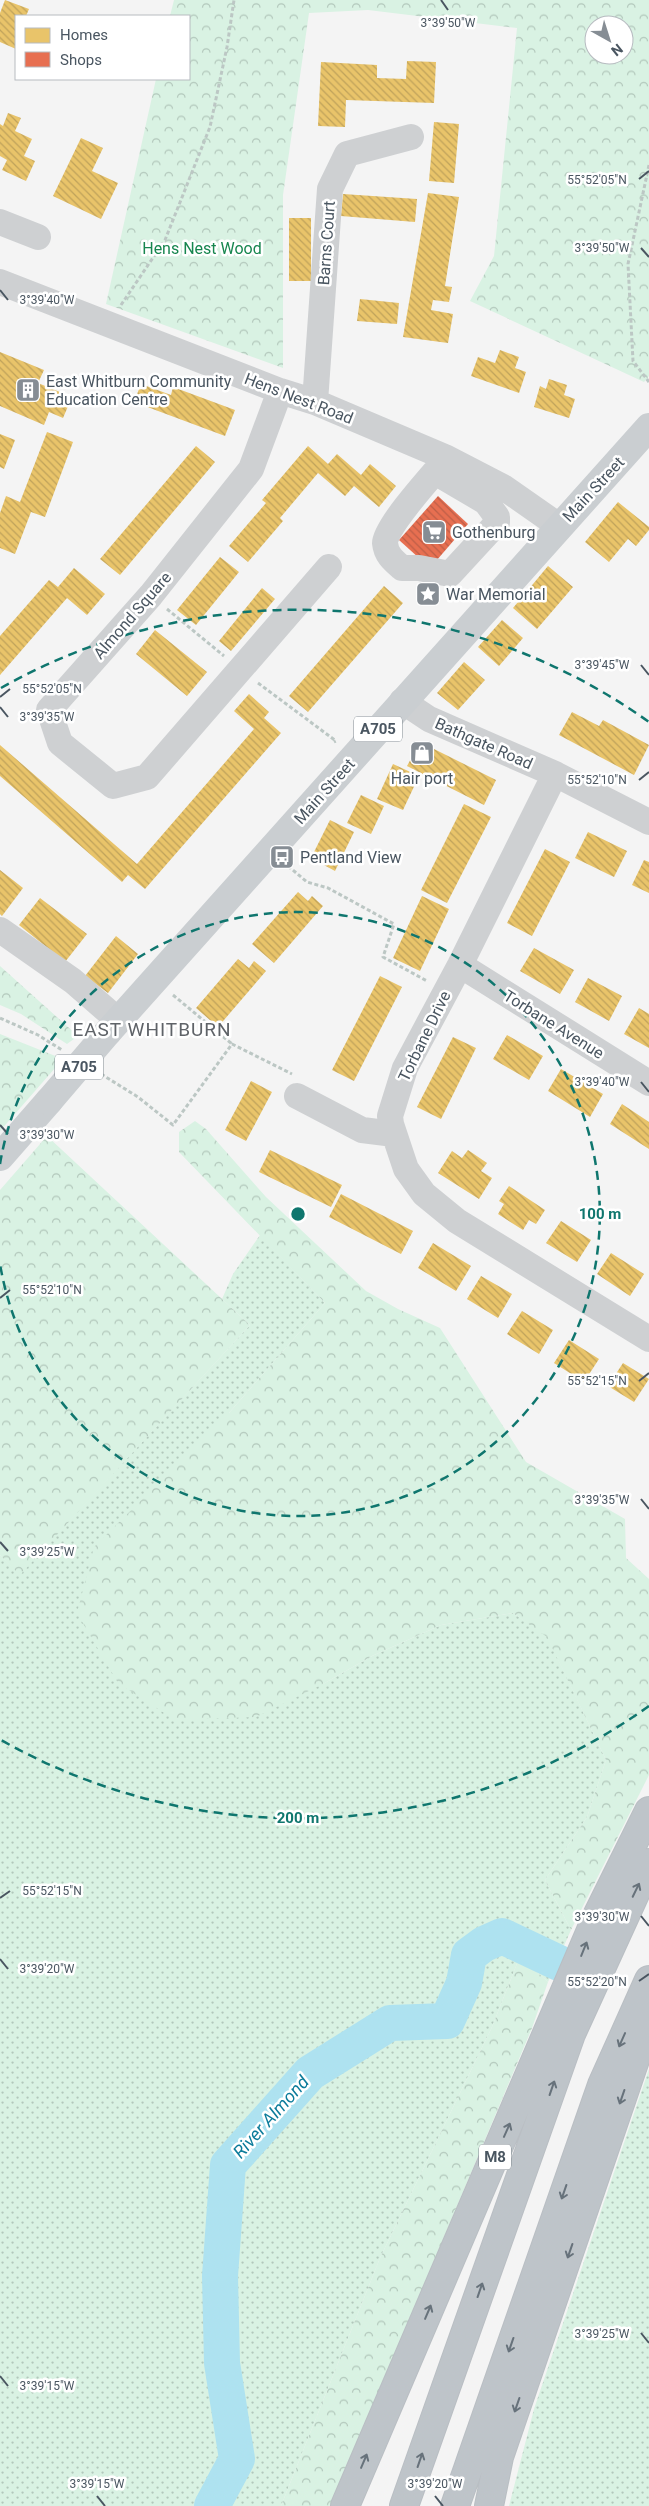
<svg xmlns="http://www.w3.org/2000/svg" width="649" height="2506" viewBox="0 0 649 2506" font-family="Roboto,sans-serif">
	<defs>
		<pattern id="grass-dots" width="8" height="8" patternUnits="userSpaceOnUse" patternTransform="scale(1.25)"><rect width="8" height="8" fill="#d9f2e3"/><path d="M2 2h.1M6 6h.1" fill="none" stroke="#b2c7bb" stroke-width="1.8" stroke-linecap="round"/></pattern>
		<pattern id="forest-crowns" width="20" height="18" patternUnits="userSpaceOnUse" patternTransform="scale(1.25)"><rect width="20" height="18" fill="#d9f2e3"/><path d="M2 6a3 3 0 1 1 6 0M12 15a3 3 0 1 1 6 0" fill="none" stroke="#b2c7bb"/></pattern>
		<pattern id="homes-back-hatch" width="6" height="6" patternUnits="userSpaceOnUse" patternTransform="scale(1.25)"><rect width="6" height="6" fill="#e9c46a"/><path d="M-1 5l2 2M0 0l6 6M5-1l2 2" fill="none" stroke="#bfa25b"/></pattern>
		<pattern id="shops-back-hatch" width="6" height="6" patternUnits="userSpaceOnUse" patternTransform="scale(1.25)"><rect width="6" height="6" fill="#e76f51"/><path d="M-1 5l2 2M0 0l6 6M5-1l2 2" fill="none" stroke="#bd5e47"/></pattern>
	</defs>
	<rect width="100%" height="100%" fill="#f4f4f4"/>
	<path fill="url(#grass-dots)" d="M260 1235 325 1303 229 1413 323 1684 372 1656 441 1625 513 1613 547 1636 606 1760 587 1817 545 1880 571 1930 548 1982 536 1971 518 1961 492 2027 380 2258 281 2506H0V1555L20 1574 250 1325 222 1299 233 1274Z
		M649 2069V2506H509L534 2409Z"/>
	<path fill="url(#forest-crowns)" fill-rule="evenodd" d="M174 0H649V376L644 382 470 301 494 256 517 28 368 10 309 13 283 195V368L106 304 156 79H189V16H170ZM594 25H624V55H594Z
		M0 966 78 1036 67 1044 21 1014 0 1005Z
		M0 1034 63 1059 0 1131Z
		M195 1121 206 1129 266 1197 366 1291 398 1309 440 1328 526 1462 625 1519 626 1558 649 1579V1775L571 1930 545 1880 587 1817 606 1760 547 1637 513 1613 441 1625 372 1656 323 1684 256 1717 175 1720 118 1683 77 1613 94 1547 229 1413 325 1303 179 1152V1132Z
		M47 1136 250 1325 20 1575 0 1555V1190Z
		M518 1961 536 1971 548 1982 532 2028 331 2506H281L380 2258 492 2027Z"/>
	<path fill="url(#homes-back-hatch)" d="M5 0 29 9 26 16H16V49L0 42V13Z
		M407 61 436 62 434 103 346 100 345 127 318 126 321 62 377 65V78L406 79Z
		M8 113 21 118 15 131 32 139 24 156 35 161 26 181 2 170 7 160 0 156V124L3 126Z
		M434 122 459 124 454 183 429 181Z
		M81 138 103 148 92 171 118 183 101 219 53 196Z
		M428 193 459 197 445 286 452 287 449 302 433 300 431 310 453 314 448 343 403 337Z
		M343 194 417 199 415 222 341 216Z
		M289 218H311V281H289Z
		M360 299 399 303 397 324 357 321Z
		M500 350 519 357 515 368 526 372 519 393 471 376 478 357 495 363Z
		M0 352 44 370 38 383 72 397 63 418 49 412 44 425 0 406Z
		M549 379 567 385 564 395 575 399 569 418 534 407 540 386 546 389Z
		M141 384 171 395 173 387 235 410 225 436 134 402Z
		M47 432 73 442 45 517 31 512 15 554 0 548V513L6 496 20 502Z
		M0 434 15 440 4 469 0 467Z
		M196 446 215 462 120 575 100 559Z
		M308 446 328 464 337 454 361 475 370 464 396 486 379 507 354 486 345 496 318 473 280 518 283 521 248 562 229 546 266 503 262 500Z
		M618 502 649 527V530L636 546 628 539 609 562 585 542Z
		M220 557 239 572 196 625 177 610Z
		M548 566 573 587 537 629 513 608Z
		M74 568 105 594 87 615 67 598 0 675V636L49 580 58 587Z
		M384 586 403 603 308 712 289 696Z
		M262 588 275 599 231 651 219 641Z
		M502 620 523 638 499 666 478 647Z
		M155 630 207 672 187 696 136 654Z
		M464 662 485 680 458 710 437 693Z
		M249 694 269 712 264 718 281 733 145 889 128 875 122 882 0 776V745L137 864 254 729 234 711Z
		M572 712 599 726 603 720 649 745 634 775 559 735Z
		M420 742 496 780 484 805 407 766Z
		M393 764 419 776 403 810 377 799Z
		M361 795 384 806 371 834 347 823Z
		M464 804 491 817 447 903 421 890Z
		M330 820 354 832 335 871 311 858Z
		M588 832 627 851 614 877 575 858Z
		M545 849 570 862 532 936 507 923Z
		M644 860 649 862V893L632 885Z
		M0 870 23 888 2 916 0 914Z
		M298 892 308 901 312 896 323 906 274 963 252 944Z
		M422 896 449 909 420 971 393 958Z
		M40 898 87 934 65 962 19 925Z
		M116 936 138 954 108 993 85 976Z
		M534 948 574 970 560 994 520 971Z
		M238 959 249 968 254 961 266 971 218 1027 196 1008Z
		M380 976 402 987 354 1081 332 1070Z
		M588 978 622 996 609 1021 575 1002Z
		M639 1008 649 1014V1048L624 1034Z
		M507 1035 543 1056 529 1080 493 1059Z
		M453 1037 476 1048 441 1119 417 1107Z
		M561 1069 603 1094 590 1117 548 1091Z
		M251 1081 272 1092 246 1141 225 1130Z
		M622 1104 649 1122V1149L610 1124Z
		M270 1150 342 1185 331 1207 259 1172Z
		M468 1150 487 1163 481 1171 492 1178 479 1199 438 1173 452 1151 462 1158Z
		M509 1186 545 1210 536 1224 529 1220 523 1230 498 1214 504 1204 499 1201Z
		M341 1194 413 1231 401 1254 329 1217Z
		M561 1221 591 1240 577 1262 546 1243Z
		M433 1243 471 1266 456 1291 418 1268Z
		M611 1253 644 1274 630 1296 597 1274Z
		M481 1276 512 1294 498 1318 467 1299Z
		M522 1311 553 1330 539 1354 507 1334Z
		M569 1340 599 1359 584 1382 554 1363Z
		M623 1363 649 1379 634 1402 608 1386Z"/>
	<path fill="url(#shops-back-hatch)" d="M438 496 468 524 430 568 399 540Z"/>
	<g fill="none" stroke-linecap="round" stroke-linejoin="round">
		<path stroke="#aee2f0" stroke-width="36" d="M212 2506 237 2459 222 2363 220 2276 228 2165 310 2073 390 2023 447 2021 464 1983 469 1955 484 1944 502 1936 559 1963"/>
		<defs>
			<path id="highway" d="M345 2506 598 1914 649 1811
				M404 2506 571 2034 649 1863
				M455 2506 602 2085 649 1980
				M489 2506 499 2457 649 2019"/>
		</defs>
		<use href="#highway" stroke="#b9bec3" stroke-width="30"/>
		<path stroke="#bcc7c4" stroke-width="3" stroke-dasharray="4 2.5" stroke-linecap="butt" d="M649 165 628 264 633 361 649 382
			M121 305 165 240 210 127 227 47 234 0
			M167 609 224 656
			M258 683 336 741 334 742
			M288 866 307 882 328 888 394 924 383 957 427 981
			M173 995 232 1044
			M0 1018 38 1035 62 1050
			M101 1074 138 1097 173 1125 232 1044 292 1074"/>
		<path stroke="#ced0d2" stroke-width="26" d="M0 222 38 237
			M0 282 280 391 315 402 447 458 503 487 559 526
			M280 391 251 469 151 595 49 710 60 743 113 786 147 777 329 567
			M315 402 330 189 347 154 411 137
			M435 472 486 502 497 517V523L450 574 419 568H402C394 561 386 555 385 543 384 528 435 472 447 458
			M402 701 429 719 555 774 649 822
			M555 774 460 965 405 1068 390 1116 391 1124 406 1169 424 1194 457 1221 649 1339
			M0 930 73 981 119 1021
			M460 965 649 1083
			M297 1096 362 1130 394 1134"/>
		<path stroke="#caced1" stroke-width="28" d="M108 1032 649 427
			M0 1157 49 1101"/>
		<use href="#highway" stroke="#bec4c9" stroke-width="28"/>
		<path stroke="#caced1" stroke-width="28" d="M49 1101 108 1032"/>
	</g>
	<defs><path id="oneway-shaft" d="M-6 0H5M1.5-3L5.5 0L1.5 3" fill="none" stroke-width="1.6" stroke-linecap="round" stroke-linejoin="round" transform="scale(1.25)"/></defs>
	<g stroke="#67727b">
		<use href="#oneway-shaft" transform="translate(636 1890) rotate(-64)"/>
		<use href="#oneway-shaft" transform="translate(584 1949) rotate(-68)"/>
		<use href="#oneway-shaft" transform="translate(622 2040) rotate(114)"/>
		<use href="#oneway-shaft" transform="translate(552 2088) rotate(-71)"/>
		<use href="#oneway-shaft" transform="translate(622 2097) rotate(109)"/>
		<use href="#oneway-shaft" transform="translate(507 2130) rotate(-66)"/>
		<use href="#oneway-shaft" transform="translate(564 2192) rotate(109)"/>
		<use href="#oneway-shaft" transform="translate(570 2251) rotate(109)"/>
		<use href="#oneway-shaft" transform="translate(480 2290) rotate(-71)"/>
		<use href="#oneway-shaft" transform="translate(428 2312) rotate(-67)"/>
		<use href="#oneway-shaft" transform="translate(511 2345) rotate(109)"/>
		<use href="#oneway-shaft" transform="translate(517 2405) rotate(109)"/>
		<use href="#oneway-shaft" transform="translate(420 2460) rotate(-71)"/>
		<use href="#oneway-shaft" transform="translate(364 2461) rotate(-67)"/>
	</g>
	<path fill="none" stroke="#4a5661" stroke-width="2" d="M441 0 448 10M639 179 649 171M641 248 649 257M0 290 8 300M641 665 649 675M0 697 10 689M0 707 8 717M639 780 649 772M641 1082 649 1092M0 1125 8 1134M0 1298 10 1290M639 1381 649 1373M641 1499 649 1509M0 1542 8 1551M0 1898 10 1891M641 1916 649 1926M0 1959 8 1969M639 1981 649 1974M641 2333 649 2343M0 2376 8 2386M97 2496 105 2506M435 2496 443 2506"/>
	<g fill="none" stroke="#0f766e" stroke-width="2.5" stroke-dasharray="9 6">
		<path d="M0 1164A302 302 0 1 1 0 1264"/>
		<path d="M649 1706A604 604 0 0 1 1 1740M1 688A604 604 0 0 1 649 722"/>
	</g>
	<defs>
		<symbol id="building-square" viewBox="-11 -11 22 22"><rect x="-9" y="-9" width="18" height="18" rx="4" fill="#868d94" stroke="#fff"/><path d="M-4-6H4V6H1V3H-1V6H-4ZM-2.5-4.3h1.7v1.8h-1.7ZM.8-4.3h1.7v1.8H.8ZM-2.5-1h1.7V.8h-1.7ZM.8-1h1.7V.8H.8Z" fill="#fff"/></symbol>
		<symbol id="supermarket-square" viewBox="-11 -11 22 22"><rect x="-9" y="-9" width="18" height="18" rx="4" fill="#868d94" stroke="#fff"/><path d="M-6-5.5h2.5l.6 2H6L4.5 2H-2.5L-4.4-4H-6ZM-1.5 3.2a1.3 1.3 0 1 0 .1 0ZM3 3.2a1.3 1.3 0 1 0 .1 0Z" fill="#fff"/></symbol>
		<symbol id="sight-square" viewBox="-11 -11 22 22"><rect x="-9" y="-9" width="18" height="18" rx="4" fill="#868d94" stroke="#fff"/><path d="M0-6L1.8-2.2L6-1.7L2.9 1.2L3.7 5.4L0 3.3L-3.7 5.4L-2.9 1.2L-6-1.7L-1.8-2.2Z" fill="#fff"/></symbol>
		<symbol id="shop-square" viewBox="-11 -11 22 22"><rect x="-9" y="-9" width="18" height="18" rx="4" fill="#868d94" stroke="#fff"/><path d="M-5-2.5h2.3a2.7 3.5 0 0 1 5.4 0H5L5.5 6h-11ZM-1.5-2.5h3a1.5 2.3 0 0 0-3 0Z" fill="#fff"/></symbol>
		<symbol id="bus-square" viewBox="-11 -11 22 22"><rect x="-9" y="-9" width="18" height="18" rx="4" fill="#868d94" stroke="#fff"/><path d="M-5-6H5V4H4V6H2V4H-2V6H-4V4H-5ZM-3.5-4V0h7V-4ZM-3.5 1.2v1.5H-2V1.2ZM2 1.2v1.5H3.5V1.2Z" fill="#fff"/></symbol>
	</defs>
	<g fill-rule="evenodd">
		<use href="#building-square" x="14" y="376" width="28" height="28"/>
		<use href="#supermarket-square" x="420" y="518" width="28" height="28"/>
		<use href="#sight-square" x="414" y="580" width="28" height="28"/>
		<use href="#shop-square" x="408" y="739" width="28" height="28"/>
		<use href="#bus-square" x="268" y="843" width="28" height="28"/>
	</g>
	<g text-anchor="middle" stroke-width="5" stroke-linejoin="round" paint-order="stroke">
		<g fill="#fff" stroke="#808990" stroke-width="1">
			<rect x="354" y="716.5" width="48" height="25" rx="4"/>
			<rect x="55" y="1054.5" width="48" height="25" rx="4"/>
			<rect x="479" y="2144.5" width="32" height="25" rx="4"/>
		</g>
		<g font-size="15" font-weight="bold" fill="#4a5661">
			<text x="378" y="734">A705</text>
			<text x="79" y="1072">A705</text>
			<text x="495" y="2162">M8</text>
		</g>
		<g font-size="16" fill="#4a5661" stroke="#fff">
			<text transform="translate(326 243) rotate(-86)" y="6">Barns Court</text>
			<text transform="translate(299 398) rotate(21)" y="6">Hens Nest Road</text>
			<text transform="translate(593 489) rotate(-47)" y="6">Main Street</text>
			<text transform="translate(132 615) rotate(-49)" y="6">Almond Square</text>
			<text transform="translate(484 743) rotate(24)" y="6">Bathgate Road</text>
			<text transform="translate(324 791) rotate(-48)" y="6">Main Street</text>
			<text transform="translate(554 1024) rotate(32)" y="6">Torbane Avenue</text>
			<text transform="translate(424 1036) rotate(-64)" y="6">Torbane Drive</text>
		</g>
		<g font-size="16" fill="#17864f" stroke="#fff">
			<text x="202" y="254">Hens Nest Wood</text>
		</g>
		<g font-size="16" fill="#4a5661" stroke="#fff" text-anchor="start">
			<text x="46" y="387">East Whitburn Community<tspan x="46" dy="18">Education Centre</tspan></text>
			<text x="452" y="538">Gothenburg</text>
			<text x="446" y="600">War Memorial</text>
			<text x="422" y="784" text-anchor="middle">Hair port</text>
			<text x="300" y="863">Pentland View</text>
		</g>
		<g font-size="18" font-style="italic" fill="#0c7c9b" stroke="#fff">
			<text transform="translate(271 2117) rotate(-48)" y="6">River Almond</text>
		</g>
		<g font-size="19" letter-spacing="1" fill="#5f6368" stroke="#fff">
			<text x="152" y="1036">EAST WHITBURN</text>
		</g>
	</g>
	<g font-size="12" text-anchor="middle" fill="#4a5661" stroke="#fff" stroke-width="5" stroke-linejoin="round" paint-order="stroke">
		<text x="448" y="27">3°39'50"W</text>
		<text x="597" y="184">55°52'05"N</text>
		<text x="602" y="252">3°39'50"W</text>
		<text x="47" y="304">3°39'40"W</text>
		<text x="602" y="669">3°39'45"W</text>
		<text x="52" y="693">55°52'05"N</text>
		<text x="47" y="721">3°39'35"W</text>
		<text x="597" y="784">55°52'10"N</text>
		<text x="602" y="1086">3°39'40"W</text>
		<text x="47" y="1139">3°39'30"W</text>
		<text x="52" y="1294">55°52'10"N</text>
		<text x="597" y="1385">55°52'15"N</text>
		<text x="602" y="1504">3°39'35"W</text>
		<text x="47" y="1556">3°39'25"W</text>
		<text x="52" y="1895">55°52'15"N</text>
		<text x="602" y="1921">3°39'30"W</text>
		<text x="47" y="1973">3°39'20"W</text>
		<text x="597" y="1986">55°52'20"N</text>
		<text x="602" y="2338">3°39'25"W</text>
		<text x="47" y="2390">3°39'15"W</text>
		<text x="97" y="2488">3°39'15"W</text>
		<text x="435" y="2488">3°39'20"W</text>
	</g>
	<circle cx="298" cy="1214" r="8" fill="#0f766e" stroke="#fff" stroke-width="2.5"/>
	<g font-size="15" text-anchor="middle" font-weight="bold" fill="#0f766e" stroke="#fff" stroke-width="5" stroke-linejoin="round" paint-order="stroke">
		<text x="600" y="1219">100 m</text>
		<text x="298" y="1823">200 m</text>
	</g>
	<rect x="15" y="15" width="175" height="65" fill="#ffffff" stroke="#b7bbc0"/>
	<rect x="25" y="28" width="25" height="15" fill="#e9c46a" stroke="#b7bbc0"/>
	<text x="60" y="40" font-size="15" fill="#4a5661">Homes</text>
	<rect x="25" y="52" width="25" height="15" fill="#e76f51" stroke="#b7bbc0"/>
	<text x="60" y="65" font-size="15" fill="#4a5661">Shops</text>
	<g transform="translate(609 40) rotate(141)"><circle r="24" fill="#ffffff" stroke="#b7bbc0"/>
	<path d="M0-4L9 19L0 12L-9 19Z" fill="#868d94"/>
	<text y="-8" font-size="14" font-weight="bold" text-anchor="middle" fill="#4a5661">N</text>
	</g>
</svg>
